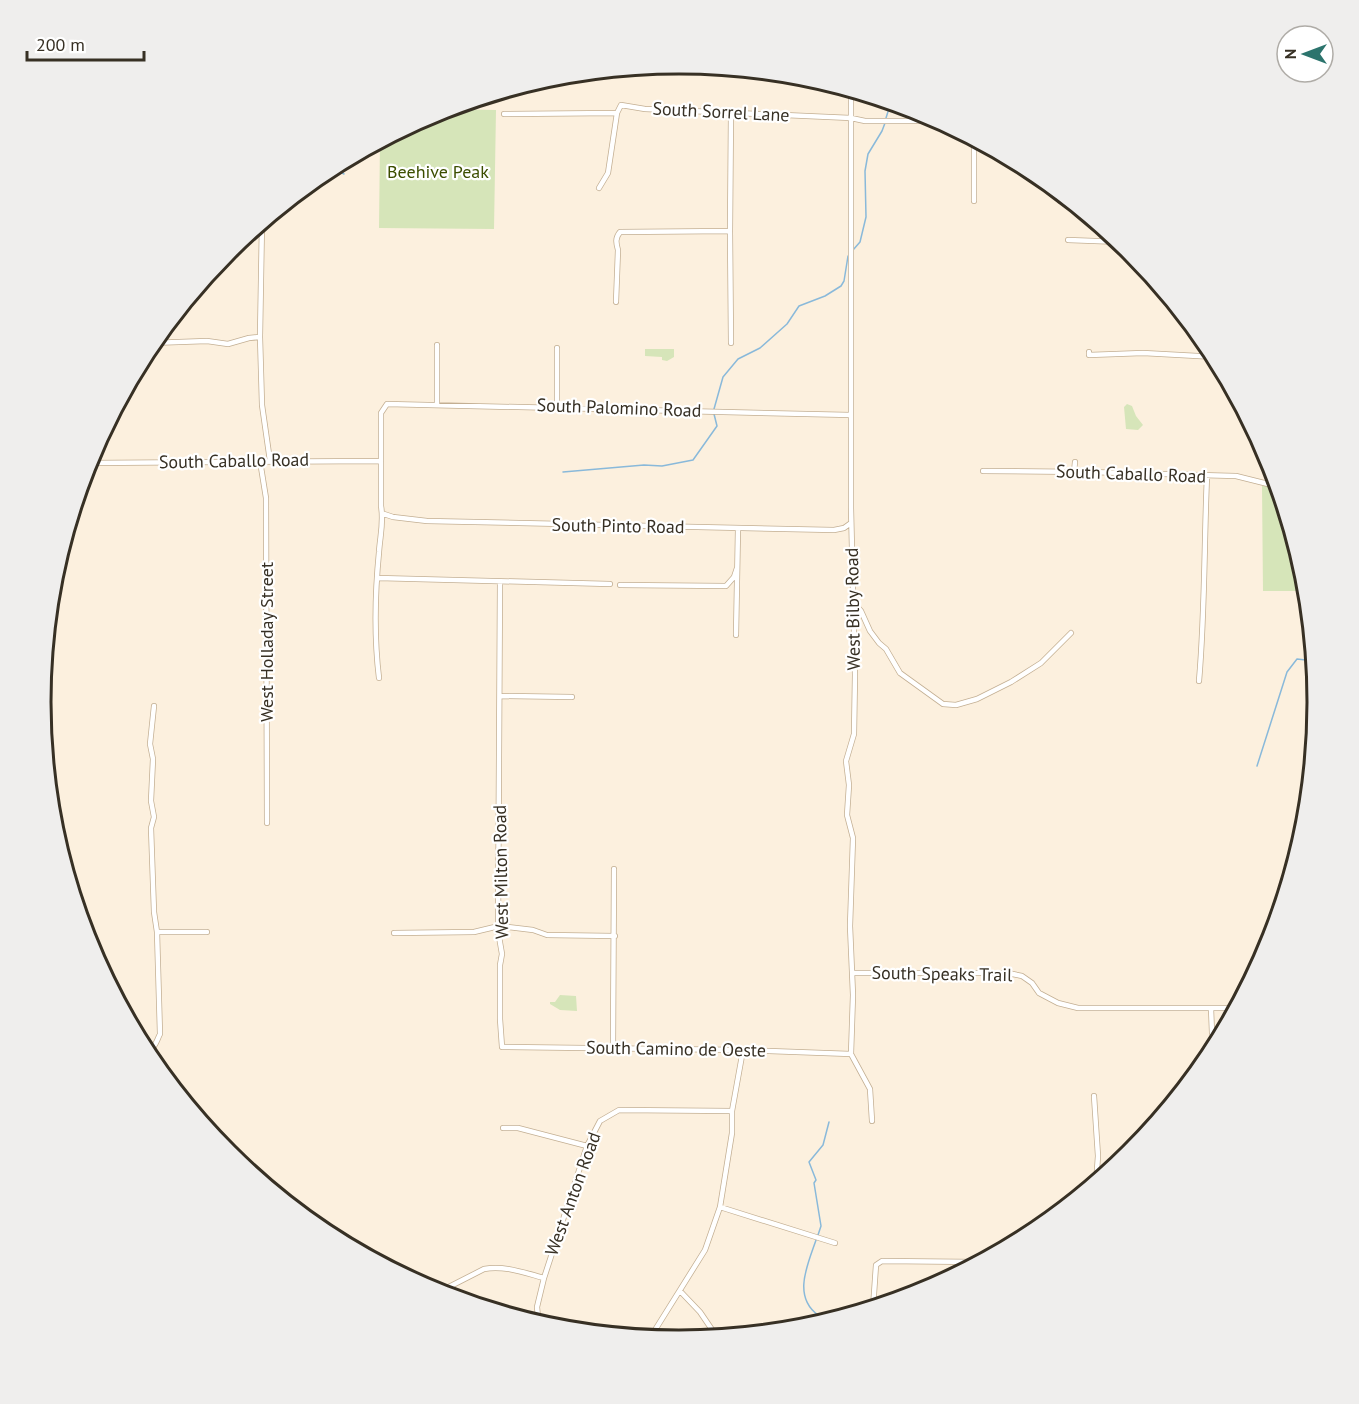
<svg xmlns="http://www.w3.org/2000/svg" width="1359" height="1404" viewBox="0 0 1359 1404" font-family="'PT Sans',sans-serif">
	<rect width="100%" height="100%" fill="#fcf0de"/>
	<path fill="#d6e5b9" d="M443 109 496 110 494 229 379 228 380 141Z
		M645 349H674V357L667 361 662 360V357L645 356Z
		M1127 404 1132 406 1136 416 1143 425 1138 430 1126 429 1124 407Z
		M1277 483 1306 578 1308 591H1263L1262 486Z
		M560 995 576 996 577 1011 560 1010 550 1004V1002H555Z"/>
	<g fill="none" stroke-linecap="round" stroke-linejoin="round">
		<path stroke="#89b9da" stroke-width="1.5" d="M886 118 891 102
			M331 167 344 174
			M853 250 860 242 866 217 865 171 868 154 882 131 885 123
			M714 409 723 377 738 359 760 348 787 324 799 306 825 296 841 286 844 281 848 256
			M563 472 644 465 662 466 693 460 717 426 714 414
			M1257 766 1287 672 1297 659 1314 661
			M818 1235 821 1226 814 1183 816 1180 809 1162 823 1145 829 1122
			M816 1240C808 1264 792 1296 818 1315 823 1319 826 1317 830 1321"/>
		<defs>
			<path id="minor" d="M851 89V508L855 675 854 734 846 761 849 785 847 815 853 838 850 926 853 995 851 1054 870 1089 872 1121
				M504 114 617 113 621 105 645 109 851 118 865 121H942
				M599 188 608 173 617 113
				M974 201V138
				M1060 201 1062 193
				M262 222 260 337 262 405 270 461
				M1068 240 1121 242
				M616 302 618 250C616 243 615 238 620 232L730 231
				M1205 340 1206 355
				M151 343 207 341 228 344 249 338 260 337
				M731 343 730 231 731 112
				M437 345V404
				M1089 352V355L1143 353 1216 357
				M557 407V348
				M260 461 266 498 267 823
				M87 463 381 461
				M983 471 1088 472 1236 476 1268 484 1277 480
				M1074 472 1075 462
				M384 514 393 517 427 521 834 530 844 528 851 523
				M378 578 610 584
				M500 582 498 931 502 954 500 965V1019L502 1047 743 1050 851 1054
				M620 585 726 586 734 577 737 568
				M852 601 861 611 870 631 879 643 886 649 900 673 943 704 956 705 977 699 1011 682 1041 663 1071 633
				M736 635 738 529
				M379 678C374 637 375 593 379 552 380 536 384 522 381 506V413L387 404 851 415
				M1199 681C1205 613 1204 545 1207 476
				M500 696 572 697
				M154 706 150 744 153 759 151 801 154 817 151 828 154 912 157 932H207
				M394 933 474 932 499 926 533 930 547 935 615 936
				M852 973H1008L1022 976 1032 983 1039 993 1058 1003 1078 1008H1237
				M1211 1008 1212 1033 1218 1043
				M613 1048 614 869
				M1214 1049 1217 1046
				M145 1050C155 1050 156 1042 160 1034L157 932
				M1094 1096 1098 1156 1096 1183
				M503 1128H518L587 1146
				M720 1207 835 1243
				M680 1291 700 1312 717 1337
				M437 1293 484 1269C504 1265 525 1273 544 1278
				M873 1308 876 1265 882 1261 980 1262
				M545 1326 538 1317 537 1307 544 1278 587 1146 600 1121 619 1110 732 1111
				M775 1332 780 1329 793 1330
				M650 1338 705 1250 720 1207 732 1133V1111L743 1050"/>
		</defs>
		<use href="#minor" stroke="#c3af93" stroke-width="6"/>
		<use href="#minor" stroke="#fff" stroke-width="4.5"/>
	</g>
	<g text-anchor="middle" stroke-width="4.5" stroke-linejoin="round" paint-order="stroke">
		<g font-size="18" fill="#373024" stroke="#fff">
			<text transform="translate(721 112) rotate(3)" y="6">South Sorrel Lane</text>
			<text transform="translate(619 408) rotate(2)" y="6">South Palomino Road</text>
			<text transform="translate(234 461) rotate(-1)" y="6">South Caballo Road</text>
			<text transform="translate(1131 474) rotate(2)" y="6">South Caballo Road</text>
			<text transform="translate(618 526) rotate(1)" y="6">South Pinto Road</text>
			<text transform="translate(853 609) rotate(-91)" y="6">West Bilby Road</text>
			<text transform="translate(267 642) rotate(-90)" y="6">West Holladay Street</text>
			<text transform="translate(501 872) rotate(-91)" y="6">West Milton Road</text>
			<text transform="translate(942 974) rotate(1)" y="6">South Speaks Trail</text>
			<text transform="translate(676 1049) rotate(1)" y="6">South Camino de Oeste</text>
			<text transform="translate(573 1194) rotate(-70)" y="6">West Anton Road</text>
		</g>
		<g font-size="18" fill="#3c4e00" stroke="#fff">
			<text x="438" y="178">Beehive Peak</text>
		</g>
	</g>
	<path d="M0 0H1359V1404H0ZM51 702a628 628 0 1 1 1256 0a628 628 0 1 1-1256 0Z" fill="#efeeed" fill-rule="evenodd"/>
	<path fill="none" stroke="#373024" stroke-width="3" d="M51 702a628 628 0 1 1 1256 0a628 628 0 1 1-1256 0Z"/>
	<g transform="translate(1305 54) rotate(270)"><circle r="28" fill="#ffffff" stroke="#afaca7" stroke-width="1.5"/>
	<path d="M0-4.5L10 22L0 15L-10 22Z" fill="#2c746d"/>
	<text y="-9" font-size="16" font-weight="bold" text-anchor="middle" fill="#373024">N</text>
	</g>
	<path d="M27 51v9h117v-9" fill="none" stroke="#373024" stroke-width="3"/>
	<text x="36" y="51" font-size="18" fill="#373024" stroke="#ffffff" stroke-width="4.5" paint-order="stroke">200 m</text>
</svg>
